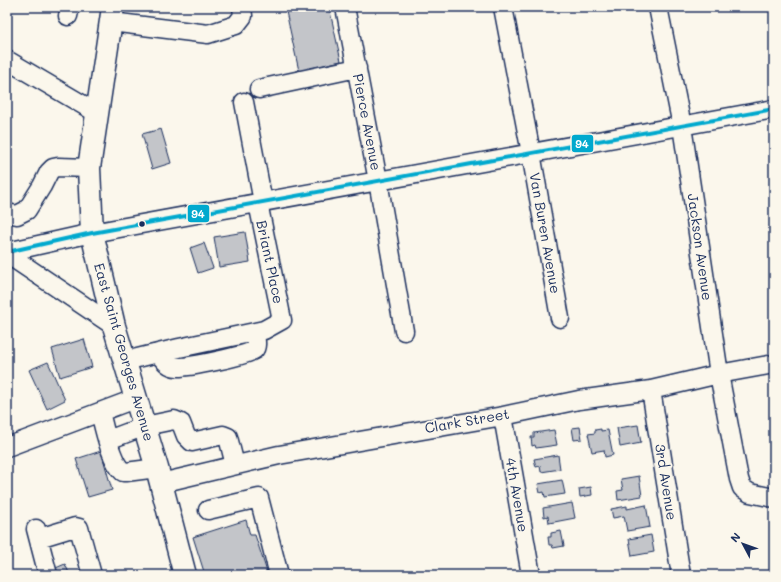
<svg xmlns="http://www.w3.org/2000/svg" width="781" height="582" viewBox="0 0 781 582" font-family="Mali,sans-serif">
	<rect width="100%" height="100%" fill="#fbf7ec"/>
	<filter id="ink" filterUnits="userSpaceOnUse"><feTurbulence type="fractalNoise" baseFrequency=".025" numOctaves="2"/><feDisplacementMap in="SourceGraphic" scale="8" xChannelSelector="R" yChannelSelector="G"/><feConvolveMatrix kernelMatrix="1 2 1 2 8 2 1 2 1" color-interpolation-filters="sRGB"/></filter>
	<g filter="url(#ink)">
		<path fill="#c3c5c9" stroke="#1b2f5e" d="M285 7H329L341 61 299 71Z
			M161 129 171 163 152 169 142 134Z
			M245 232 250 262 219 267 214 237Z
			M204 243 213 268 198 273 190 248Z
			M84 339 92 367 60 377 52 349Z
			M48 362 65 400 47 409 29 370Z
			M638 425 641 443 620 447 617 428Z
			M580 427 582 439 574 440 572 428Z
			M601 429V431L608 430 613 455 605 457 604 450 592 452 588 434 595 433V430Z
			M554 430 557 445 536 448 535 445 532 446 531 437H534V433Z
			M101 451 112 490 88 497 76 459Z
			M558 455 560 469 541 472 540 466 536 467 534 459Z
			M639 476 642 496 618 500 617 491 623 490 621 479Z
			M562 480 565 494 545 497 544 492 540 493 538 484Z
			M591 487 592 495 580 497 579 489Z
			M572 503 575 518 549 523 548 516 544 517 543 508Z
			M646 505 650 527 627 531 624 516 613 518 611 509 627 506V509Z
			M246 520 250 535H255L268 575H205L193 537Z
			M561 531 564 546 553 548 552 545H549L548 537H551V533Z
			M651 535 654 552 632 556 629 539Z
			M65 564 70 575H51L49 571Z"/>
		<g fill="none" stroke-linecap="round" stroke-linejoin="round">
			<defs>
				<path id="minor" d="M345 7 378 181 404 331
					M503 7 531 153 560 318
					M658 7 682 126 719 374 739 479 742 488 750 493 774 498
					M68 16 70 7
					M111 22 208 34 236 25 243 16 242 7
					M7 60 97 113
					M259 89 357 68
					M244 102 263 202
					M7 213 17 215 27 210 42 186 49 172 53 168 58 167 89 168
					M7 252 92 233 774 109
					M7 254 114 326
					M158 353C163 359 168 367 177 367 186 368 250 355 254 350 258 346 255 337 255 332
					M125 361 179 348 264 330 282 320 258 203
					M651 390 681 575
					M100 412C104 428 111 462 123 472H126L157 468
					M503 416 531 575
					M108 440 145 426 174 420 181 423 186 436 192 442 223 435 228 437 235 465
					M7 447 137 398
					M161 483 279 455 503 416 579 400 651 390 719 374 774 364
					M208 510 259 498 279 575
					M36 529 48 575
					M39 538 75 527 79 528 92 575"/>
				<path id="major" d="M113 7 89 168 92 233 114 326 157 468 185 575"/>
			</defs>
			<use href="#minor" stroke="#1b2f5e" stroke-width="21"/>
			<use href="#major" stroke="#1b2f5e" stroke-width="25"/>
			<use href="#minor" stroke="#fbf7ec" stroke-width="18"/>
			<use href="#major" stroke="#fbf7ec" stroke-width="22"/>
			<defs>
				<path id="bus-1" d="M7 252 92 233 774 109"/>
			</defs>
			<use href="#bus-1" stroke="#fbf7ec" stroke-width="7"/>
			<use href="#bus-1" stroke="#00a9ce" stroke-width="4"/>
		</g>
	</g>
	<circle fill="#1b2f5e" stroke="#fbf7ec" stroke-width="1.5" cx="142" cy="224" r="3.5"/>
	<g text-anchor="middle" stroke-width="3.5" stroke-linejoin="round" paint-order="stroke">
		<g font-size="14" fill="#1b2f5e" stroke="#fbf7ec">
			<text transform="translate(367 122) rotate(79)" y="5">Pierce Avenue</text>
			<text transform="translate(545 233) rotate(80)" y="5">Van Buren Avenue</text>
			<text transform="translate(700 247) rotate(82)" y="5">Jackson Avenue</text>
			<text transform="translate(270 262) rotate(78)" y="5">Briant Place</text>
			<text transform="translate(124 352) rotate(74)" y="5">East Saint Georges Avenue</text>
			<text transform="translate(467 421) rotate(-10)" y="5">Clark Street</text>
			<text transform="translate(666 482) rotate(81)" y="5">3rd Avenue</text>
			<text transform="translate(517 495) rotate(80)" y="5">4th Avenue</text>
		</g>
	</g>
	<g stroke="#fbf7ec" stroke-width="1.5">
		<rect x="571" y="134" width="23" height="19" rx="4" fill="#00a9ce"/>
		<rect x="187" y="204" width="23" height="19" rx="4" fill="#00a9ce"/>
	</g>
	<g font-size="11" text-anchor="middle" font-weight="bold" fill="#fff">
		<text x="582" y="148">94</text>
		<text x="198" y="218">94</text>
	</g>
	<rect width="781" height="582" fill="none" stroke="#fbf7ec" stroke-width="24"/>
	<rect x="12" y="12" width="757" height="558" fill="none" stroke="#1b2f5e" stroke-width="1.5" filter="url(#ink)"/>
	<g transform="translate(743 544) rotate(311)" stroke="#fbf7ec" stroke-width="3" paint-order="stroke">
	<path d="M0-3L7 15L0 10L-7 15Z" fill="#1b2f5e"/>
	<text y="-6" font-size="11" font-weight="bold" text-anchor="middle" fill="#1b2f5e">N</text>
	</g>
</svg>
